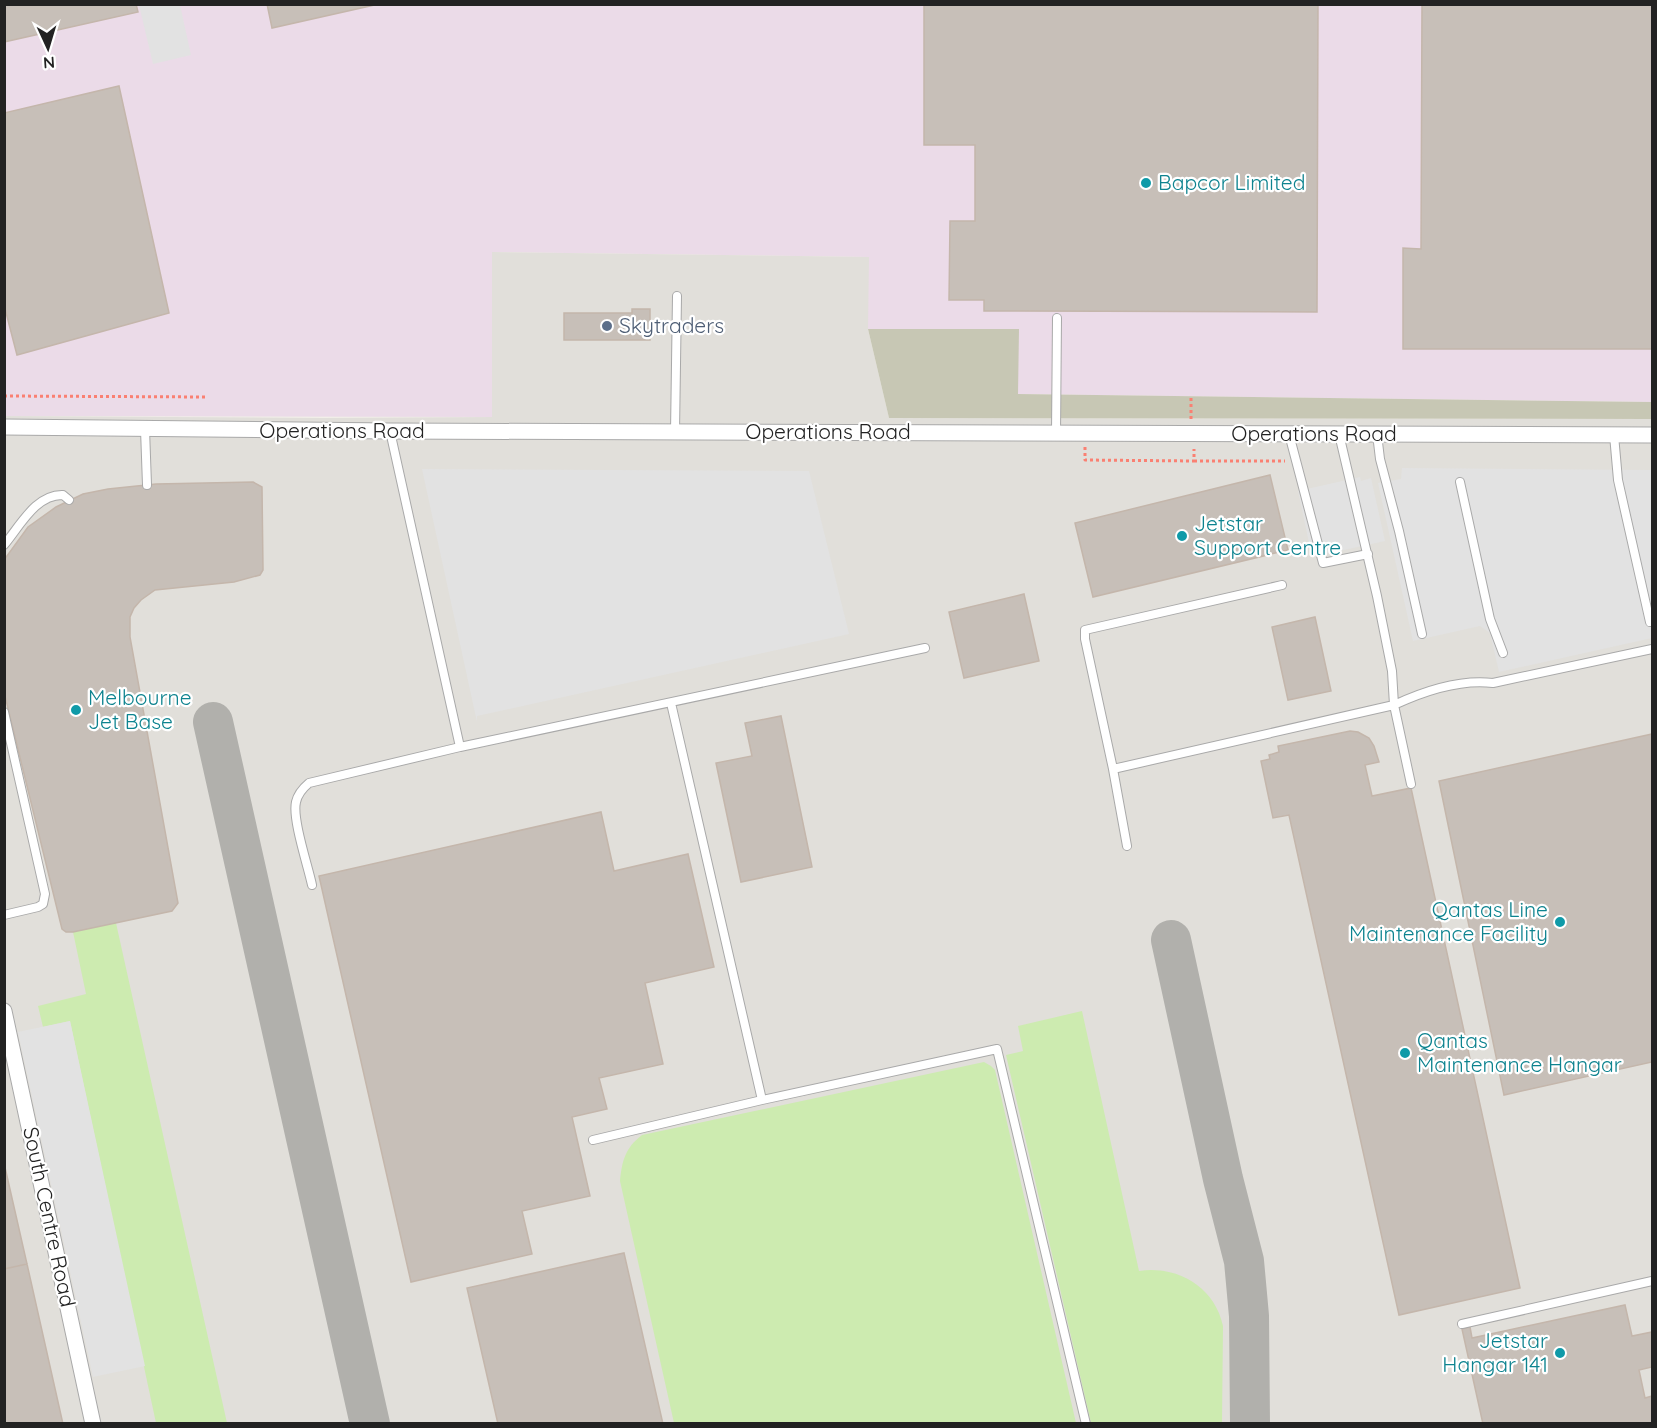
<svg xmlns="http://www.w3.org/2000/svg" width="1657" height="1428" viewBox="0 0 1657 1428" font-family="Quicksand,sans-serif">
	<rect width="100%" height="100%" fill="#f2efe9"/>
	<path fill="#ebdbe8" d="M5 5H1652V402L1018 394V329H868V257L492 252 493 417 5 416Z"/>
	<path fill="#e1dfda" d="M492 252 869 257 868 329 889 418 1652 419V1423L5 1424V416L323 418 492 417Z"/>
	<path fill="#c7c7b4" d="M868 329H1019L1018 394 1652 402V419L889 418Z"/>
	<path fill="#cdebb0" d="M116 923 227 1423H156L70 1021 43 1027 38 1006 86 994 73 932Z
		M1082 1011 1139 1271C1177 1265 1215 1287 1223 1326L1222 1423H1091L1006 1055 1023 1051 1018 1026Z
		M984 1062 991 1066 995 1070 1076 1423H674L620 1181C622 1161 625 1148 642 1135Z"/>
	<path fill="#e2e2e2" d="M139 5H180L191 55 153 64Z
		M1402 468 1652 470V638L1499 672 1490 633 1480 626 1413 641 1378 483 1401 479Z
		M422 469 809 471 849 634 477 716V722Z
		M1360 477 1361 481 1371 478 1385 541 1312 557 1298 491Z
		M70 1021 145 1366 93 1377 18 1032Z"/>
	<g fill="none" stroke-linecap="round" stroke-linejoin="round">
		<path stroke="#b1b0ac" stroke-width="40" d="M213 722 370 1424
			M1171 940 1223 1179 1244 1261 1249 1316 1250 1424"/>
	</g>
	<path fill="#c7bfb8" stroke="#c4b6ab" stroke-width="1.5" d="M4 4H136L138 12 4 42Z
		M267 4H379L272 28Z
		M924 4H1318L1317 312 984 311V300H949L950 221H975V145H924Z
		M1422 4H1652V349H1403V248L1421 249Z
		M119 86 169 313 17 355 4 305V113Z
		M632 309H650V340H564V313H632Z
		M1270 475 1288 550 1093 597 1075 523Z
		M253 482 262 487 263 570 260 575 234 582 155 590 141 600 134 608 130 617V637L178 903 172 911 73 932H66L62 929 4 692V560L28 527 56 507 83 494 108 489 156 484Z
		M1024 594 1039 661 964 678 949 612Z
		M1315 617 1331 691 1288 700 1272 627Z
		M781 716 812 867 741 882 716 763 752 756 745 723Z
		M1350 731 1358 732 1369 738 1374 746 1379 762 1365 765 1372 796 1411 788 1520 1288 1399 1315 1289 815 1273 818 1261 761 1270 759 1269 755 1279 752 1278 746Z
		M1652 734V1062L1504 1095 1439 781Z
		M601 812 614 871 688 854 714 967 645 983 663 1064 599 1078 607 1109 572 1117 590 1196 522 1211 532 1254 411 1282 319 876Z
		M4 1163 27 1264 4 1269Z
		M624 1253 663 1424H498L467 1288Z
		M27 1264 63 1424H4V1269Z
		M1625 1305 1632 1336 1652 1332V1367L1639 1370 1645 1398 1652 1396V1424H1483L1462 1329 1470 1327 1472 1338Z"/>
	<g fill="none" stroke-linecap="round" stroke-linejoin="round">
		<defs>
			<path id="service" d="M145 429 147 485
				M390 431 460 747
				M675 432 677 296
				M1056 433 1057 318
				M1289 434 1323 563 1368 554
				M1339 434 1377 596 1392 671 1394 705 1411 784
				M1377 434 1380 459 1399 531 1422 634
				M1614 435 1618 480 1650 622
				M1460 482 1490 619 1503 653
				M4 545C20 526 36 494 63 495L69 500
				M671 703 762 1100
				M4 712 45 894 43 904 38 907 4 915
				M1113 769 1394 705C1424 691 1460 679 1493 683L1652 649
				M1127 846 1113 769 1085 639V630L1282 585
				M312 885C308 866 292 819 296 802 298 793 303 788 309 783L460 747 925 648
				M593 1140 762 1100 997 1049 1086 1424
				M1462 1324 1652 1281"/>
			<path id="minor" d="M4 427 390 431 1652 435
				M4 1011 93 1424"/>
		</defs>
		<use href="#service" stroke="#a9a9a9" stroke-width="10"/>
		<use href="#minor" stroke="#a9a9a9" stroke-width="17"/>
		<path stroke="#fa8072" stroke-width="3" stroke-dasharray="3 3" stroke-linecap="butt" d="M4 396 207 397
			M1191 419V397
			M1085 447V460L1194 461V449
			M1194 461H1285"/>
		<use href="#service" stroke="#fff" stroke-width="8"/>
		<use href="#minor" stroke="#fff" stroke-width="15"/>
	</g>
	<g fill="#0f9aa8" stroke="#fff" stroke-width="2">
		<circle cx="1146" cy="183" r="6"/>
		<circle cx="1182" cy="536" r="6"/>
		<circle cx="76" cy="710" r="6"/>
		<circle cx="1560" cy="922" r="6"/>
		<circle cx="1405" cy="1053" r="6"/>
		<circle cx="1560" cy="1353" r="6"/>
	</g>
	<circle fill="#5c6f8a" stroke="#fff" stroke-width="2" cx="607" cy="326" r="6"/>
	<g text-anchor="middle" stroke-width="4.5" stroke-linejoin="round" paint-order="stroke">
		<g font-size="21" fill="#0d838f" stroke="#fff" text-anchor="start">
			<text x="1158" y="190">Bapcor Limited</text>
			<text x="1194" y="531">Jetstar<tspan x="1194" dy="24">Support Centre</tspan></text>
			<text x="88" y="705">Melbourne<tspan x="88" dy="24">Jet Base</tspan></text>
			<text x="1548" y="917" text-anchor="end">Qantas Line<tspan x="1548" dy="24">Maintenance Facility</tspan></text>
			<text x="1417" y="1048">Qantas<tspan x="1417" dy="24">Maintenance Hangar</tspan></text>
			<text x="1548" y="1348" text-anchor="end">Jetstar<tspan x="1548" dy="24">Hangar 141</tspan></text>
		</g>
		<g font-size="21" fill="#4e5e75" stroke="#fff" text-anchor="start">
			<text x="619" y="333">Skytraders</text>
		</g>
		<g font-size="21" fill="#222" stroke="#fff">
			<text x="342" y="438">Operations Road</text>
			<text x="828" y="439">Operations Road</text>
			<text x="1314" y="441">Operations Road</text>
			<text transform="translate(49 1217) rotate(78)" y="7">South Centre Road</text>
		</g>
	</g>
	<rect width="1657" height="1428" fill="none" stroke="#222222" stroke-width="12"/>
	<g transform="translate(48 48) rotate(176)" stroke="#ffffff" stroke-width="4.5" paint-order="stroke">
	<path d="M0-4.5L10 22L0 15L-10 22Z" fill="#222222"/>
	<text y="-9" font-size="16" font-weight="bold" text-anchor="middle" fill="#222222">N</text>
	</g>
</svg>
